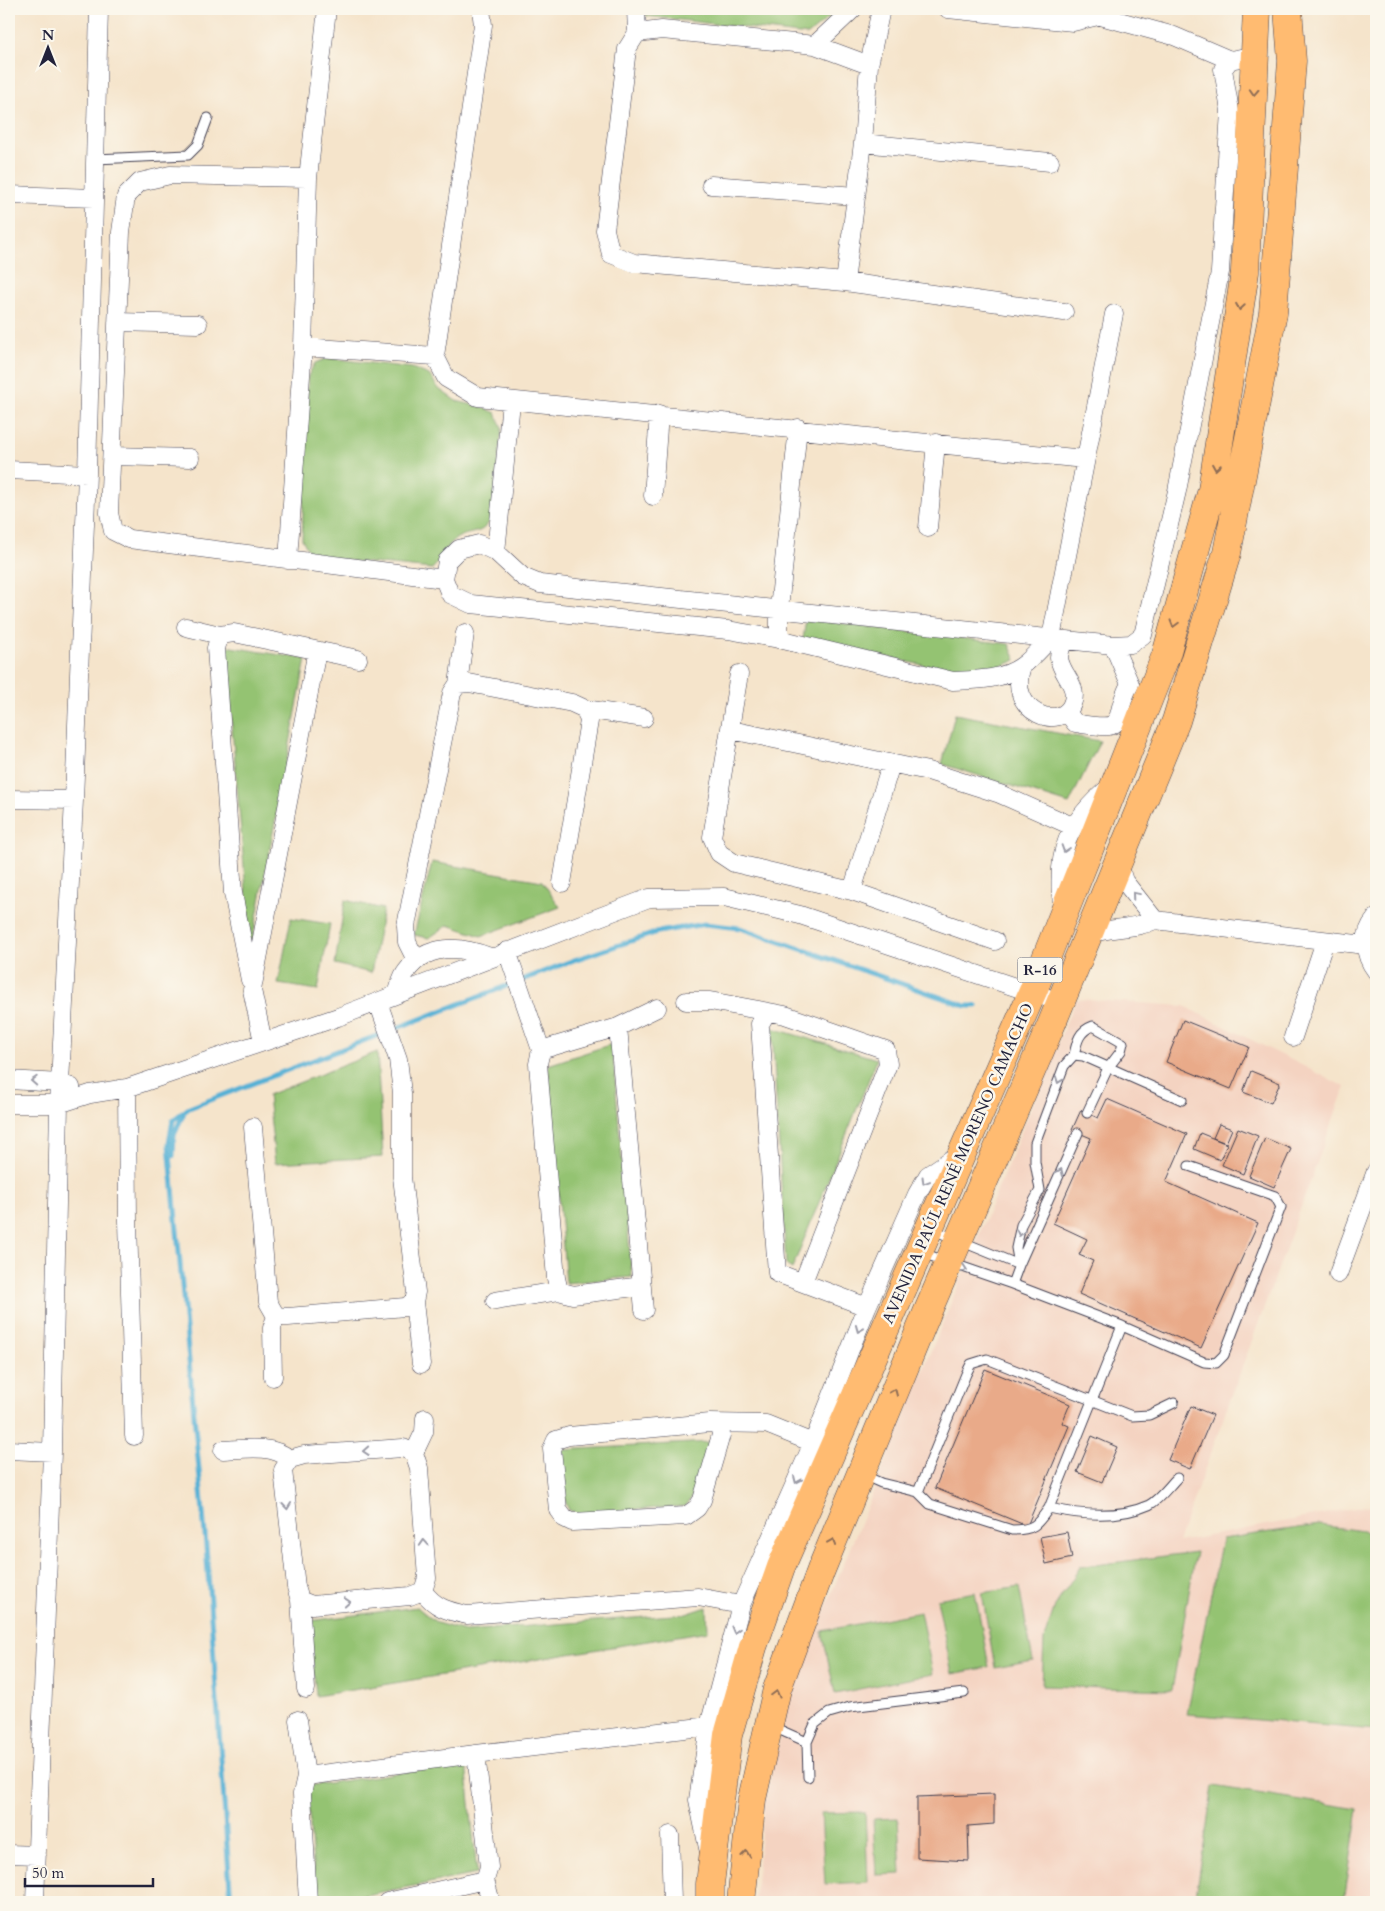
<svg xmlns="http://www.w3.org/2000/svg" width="1385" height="1911" viewBox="0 0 1385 1911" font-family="Cardo,serif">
	<rect width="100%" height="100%" fill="#fbf7ec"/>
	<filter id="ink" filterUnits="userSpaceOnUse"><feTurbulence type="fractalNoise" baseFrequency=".02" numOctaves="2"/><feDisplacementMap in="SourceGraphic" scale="10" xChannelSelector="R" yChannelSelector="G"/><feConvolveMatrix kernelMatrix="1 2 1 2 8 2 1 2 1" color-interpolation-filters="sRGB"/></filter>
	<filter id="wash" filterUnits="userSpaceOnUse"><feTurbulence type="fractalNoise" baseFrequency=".0096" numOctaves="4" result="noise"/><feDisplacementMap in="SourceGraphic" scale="20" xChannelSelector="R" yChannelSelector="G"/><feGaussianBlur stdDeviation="1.12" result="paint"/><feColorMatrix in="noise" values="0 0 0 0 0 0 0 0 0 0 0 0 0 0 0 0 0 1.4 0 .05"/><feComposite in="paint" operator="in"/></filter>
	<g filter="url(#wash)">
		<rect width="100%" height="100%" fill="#f5e4cb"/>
		<path fill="#f4d3c1" d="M1076 999 1184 1006 1345 1087 1178 1542 1376 1504V1902H754L764 1806 788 1699Z"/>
		<path fill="#94c372" stroke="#5b7256" d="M649 9H839L808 35 646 16Z
			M328 358 412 368 429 375 439 389 456 401 482 407 496 413 502 428 492 516C483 537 474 529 457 538 446 545 442 560 432 569L320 558 308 550 302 539 308 376 315 363Z
			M806 619 1009 644 1016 660 987 672 964 674 803 639Z
			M225 646 306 659 251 948Z
			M955 714 1100 741 1069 804 942 764Z
			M432 862 542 881 560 907 481 936 448 925 429 938 414 935Z
			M345 900 383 909 371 973 335 964Z
			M291 918 330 924 318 990 278 984Z
			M772 1028 877 1059 792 1269 786 1265Z
			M612 1044 632 1277 566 1283 548 1065Z
			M377 1052 383 1157 275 1163 268 1095Z
			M710 1442 693 1495 686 1506 579 1514 569 1510 566 1504 561 1450Z
			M1319 1525 1363 1531 1376 1541V1730L1187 1714 1222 1539Z
			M1196 1552 1172 1690 1042 1686 1044 1639 1055 1606 1080 1567Z
			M1019 1587 1033 1661 995 1668 982 1593Z
			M975 1592 989 1667 952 1674 937 1599Z
			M417 1607 437 1623 465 1631 686 1614 707 1607 708 1631 316 1696 309 1621Z
			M920 1612 933 1674 835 1694 822 1631Z
			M466 1763 477 1874 328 1902H316L307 1786Z
			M1213 1786 1358 1809 1344 1902H1195Z
			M865 1812 868 1882 825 1884 821 1813Z
			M898 1818 901 1874 876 1875 873 1819Z"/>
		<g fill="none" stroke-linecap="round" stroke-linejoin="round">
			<path stroke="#57b1d5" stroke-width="5" d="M173 1156 174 1134 183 1115
				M231 1902 206 1545 169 1144 173 1120 189 1108 574 960 658 932 705 924 740 928 966 1006H976"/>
		</g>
		<g id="blocks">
			<path fill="#e9aa89" d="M1183 1020 1249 1047 1231 1089 1166 1062Z
				M1251 1071 1280 1083 1271 1103 1243 1092Z
				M1107 1099 1187 1134 1166 1182 1258 1223 1201 1348 1079 1294 1093 1261 1079 1255 1087 1239 1053 1223 1091 1138 1072 1130 1081 1110 1098 1118Z
				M1219 1124 1232 1129 1226 1143 1213 1138Z
				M1238 1128 1258 1136 1243 1174 1222 1165Z
				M1200 1133 1227 1144 1220 1160 1194 1149Z
				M1265 1138 1291 1149 1274 1187 1249 1176Z
				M985 1369 1070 1404 1062 1423 1069 1426 1027 1526 935 1488Z
				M1191 1406 1213 1415 1190 1469 1168 1460Z
				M1092 1436 1117 1447 1102 1482 1077 1472Z
				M1067 1532 1072 1558 1046 1564 1040 1537Z
				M994 1794V1824L968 1826 969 1861 917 1858V1797Z"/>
		</g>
	</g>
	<g filter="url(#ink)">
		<use href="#blocks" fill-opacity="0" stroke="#423f51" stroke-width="1"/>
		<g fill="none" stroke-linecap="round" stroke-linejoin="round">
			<defs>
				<path id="service" d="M95 159 188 155 198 145 208 118
					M1074 1055C1077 1041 1079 1031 1093 1026L1123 1043 1121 1051 1108 1068 1087 1113
					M931 1229 1019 1265
					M922 1253 1012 1284 1122 1326 1204 1362 1216 1363 1224 1355 1281 1207 1275 1196 1189 1166
					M1019 1265 1016 1248 1021 1225 1040 1190 1035 1162V1143L1064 1066 1074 1055 1083 1056 1182 1100
					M1012 1284 1019 1265 1078 1133
					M863 1475 881 1483 918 1492 930 1504 1012 1530C1034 1530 1037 1525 1049 1508L1122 1326
					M918 1492 966 1374 971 1364 987 1359 1132 1416 1149 1415 1174 1403
					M1049 1508C1080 1515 1118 1519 1149 1505 1159 1500 1169 1486 1177 1478
					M771 1726 807 1742
					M808 1777 807 1742 815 1724 829 1713 850 1707 964 1693"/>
				<path id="minor" d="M636 9 637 33 627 49 605 230 611 254 634 263 845 282 1064 312
					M948 9 1073 22 1098 16
					M1075 9 1174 36 1230 60
					M637 33 662 30 815 45 869 65
					M815 45 853 9
					M863 143 1050 162
					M308 178 170 175 140 182 126 196 121 232 109 513 113 531 129 539 444 579 450 594 471 604 728 630 779 639 953 681C976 680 1003 680 1022 666 1033 658 1042 647 1051 638L1114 314
					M711 185 856 196
					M9 195 94 198
					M845 282 863 143 869 65 881 9
					M117 322 198 324
					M303 347 435 356 446 378 478 397 1084 459
					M435 356 483 25 481 9
					M112 456 190 458
					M9 470 87 474
					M653 496 659 414
					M928 528 936 443
					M496 552 511 402
					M288 560 303 347 308 178 327 9
					M444 579 447 561 459 549 479 544 496 552 523 577 540 584 1113 645
					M186 627 220 635 234 633 358 659
					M220 635 216 648 233 893 250 980
					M779 639V609L798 428
					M1022 666C1005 713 1064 734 1073 701 1078 685 1061 674 1059 658 1059 653 1062 645 1064 640
					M739 674 712 837 719 853 734 863 852 891 995 941
					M458 684 469 683 572 703 585 709 644 718
					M1067 712 1075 723C1134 733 1109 721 1130 684L1113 645 1131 644 1143 635 1177 491 1220 272 1230 111 1223 69 1230 60 1256 55
					M731 730 928 771 1000 794 1072 826
					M9 799 74 800
					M562 883 589 721 585 709
					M852 891 891 764
					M1063 911C1054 853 1067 822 1112 785
					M1376 918C1362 935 1363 954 1376 971
					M1155 920 1365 945
					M1088 935C1111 926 1134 930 1155 920L1124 881 1118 862
					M507 951 541 1050 538 1064 556 1278 559 1291
					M416 960 407 942 406 926 452 693 458 684 465 633
					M397 994C400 987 401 978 406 972 427 942 461 946 490 957
					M686 1001H710L785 1015 886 1050 888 1064 803 1282
					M378 1002 398 1059 402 1093V1177L416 1292 414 1302 421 1364
					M767 1012 760 1024 777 1273 867 1307
					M618 1027 644 1310
					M1293 1037 1325 941
					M263 1042 252 990 315 661V651
					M541 1050 618 1027 657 1008
					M9 1080 60 1083 71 1087
					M127 1088 128 1221 134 1436
					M9 1104H59L90 1094 127 1088 338 1017 649 898 724 897 800 915 1060 1002
					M253 1127 268 1302 276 1316 272 1328 273 1377
					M1338 1274 1376 1171
					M495 1301 559 1291 573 1295 642 1286
					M276 1316 288 1317 405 1307 414 1302
					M719 1424 721 1435 702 1500 697 1508 686 1516 572 1522 564 1518 558 1510 552 1449 556 1440 569 1436 710 1423 766 1424 813 1443
					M9 1450 52 1452
					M223 1450C246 1449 271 1444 290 1459
					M414 1453 424 1432 425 1418
					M300 1600 312 1605 410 1596 423 1591
					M306 1689 300 1600 296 1587 283 1470 290 1459 304 1455 403 1448 414 1453 419 1468 427 1578 423 1591C435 1608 448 1611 467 1615L698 1597 741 1605
					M298 1720 306 1776 302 1794 308 1902
					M306 1776 476 1754
					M670 1835 672 1902
					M708 1848 698 1800 709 1726 741 1605 813 1443 867 1307 917 1194 928 1175 962 1152
					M9 1854 37 1855
					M35 1902 52 1452 59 1104 74 800 87 474 99 9
					M387 1902 485 1880
					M491 1902 485 1880 489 1867 476 1754 709 1726"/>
				<path id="primary" d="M710 1902V1884L728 1735 753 1647 781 1567 1033 991 1166 655 1212 490 1245 272 1257 9
					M741 1902 752 1799 777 1689 821 1570 927 1313 1052 1023 1176 721 1227 553 1273 313 1292 61 1288 9"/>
			</defs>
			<use href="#service" stroke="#423f51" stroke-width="11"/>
			<use href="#minor" stroke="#423f51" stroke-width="19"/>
			<use href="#primary" stroke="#423f51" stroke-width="29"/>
			<use href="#service" stroke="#fff" stroke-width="9"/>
			<use href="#minor" stroke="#fff" stroke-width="18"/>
			<use href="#primary" stroke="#ffbb71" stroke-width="28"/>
		</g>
		<defs><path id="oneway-chevron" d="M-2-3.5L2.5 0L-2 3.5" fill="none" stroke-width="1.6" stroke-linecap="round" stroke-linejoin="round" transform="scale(1.25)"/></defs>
		<g stroke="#906e56">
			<use href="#oneway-chevron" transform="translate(1254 92) rotate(93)"/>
			<use href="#oneway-chevron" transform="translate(1240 307) rotate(99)"/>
			<use href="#oneway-chevron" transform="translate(1216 467) rotate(99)"/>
			<use href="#oneway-chevron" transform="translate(1174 624) rotate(106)"/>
			<use href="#oneway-chevron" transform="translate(894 1392) rotate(-67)"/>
			<use href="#oneway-chevron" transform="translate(832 1542) rotate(-67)"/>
			<use href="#oneway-chevron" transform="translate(776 1694) rotate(-75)"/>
			<use href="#oneway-chevron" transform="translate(746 1854) rotate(-84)"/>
		</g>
		<g stroke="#9c9ca7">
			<use href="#oneway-chevron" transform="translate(1065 849) rotate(108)"/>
			<use href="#oneway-chevron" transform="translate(1135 895) rotate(-130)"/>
			<use href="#oneway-chevron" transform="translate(1059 1080) rotate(110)"/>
			<use href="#oneway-chevron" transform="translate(34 1081) rotate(-177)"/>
			<use href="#oneway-chevron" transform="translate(1060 1172) rotate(-66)"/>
			<use href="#oneway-chevron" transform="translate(925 1181) rotate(121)"/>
			<use href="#oneway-chevron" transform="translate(1020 1233) rotate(103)"/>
			<use href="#oneway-chevron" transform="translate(964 1269) rotate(19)"/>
			<use href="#oneway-chevron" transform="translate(859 1329) rotate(112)"/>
			<use href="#oneway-chevron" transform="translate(366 1451) rotate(176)"/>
			<use href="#oneway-chevron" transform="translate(797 1480) rotate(114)"/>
			<use href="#oneway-chevron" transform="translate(287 1506) rotate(84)"/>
			<use href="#oneway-chevron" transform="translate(424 1543) rotate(-94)"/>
			<use href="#oneway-chevron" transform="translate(347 1602) rotate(-5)"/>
			<use href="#oneway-chevron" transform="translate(735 1630) rotate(105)"/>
		</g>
	</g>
	<g text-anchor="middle" stroke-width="5" stroke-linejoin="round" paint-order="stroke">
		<rect fill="#fbf7ec" stroke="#636270" stroke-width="1" x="1017.5" y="957.5" width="45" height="25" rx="4"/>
		<g font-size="15" font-weight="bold" fill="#22223b">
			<text x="1040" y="975">R-16</text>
		</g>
		<g font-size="16" fill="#22223b" stroke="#fbf7ec">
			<text transform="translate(957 1163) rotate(-66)" y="6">AVENIDA PAÚL RENÉ MORENO CAMACHO</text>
		</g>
	</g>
	<rect width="1385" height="1911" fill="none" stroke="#fbf7ec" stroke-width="30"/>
	<g transform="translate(48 48)" stroke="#fbf7ec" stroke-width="4" paint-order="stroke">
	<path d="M0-4L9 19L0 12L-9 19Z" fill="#22223b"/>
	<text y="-8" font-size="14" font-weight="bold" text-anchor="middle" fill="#22223b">N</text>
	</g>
	<path d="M25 1878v8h128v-8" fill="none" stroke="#22223b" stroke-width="2.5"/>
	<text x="32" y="1878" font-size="15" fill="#22223b" stroke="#fbf7ec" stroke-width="4" paint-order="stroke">50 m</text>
</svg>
